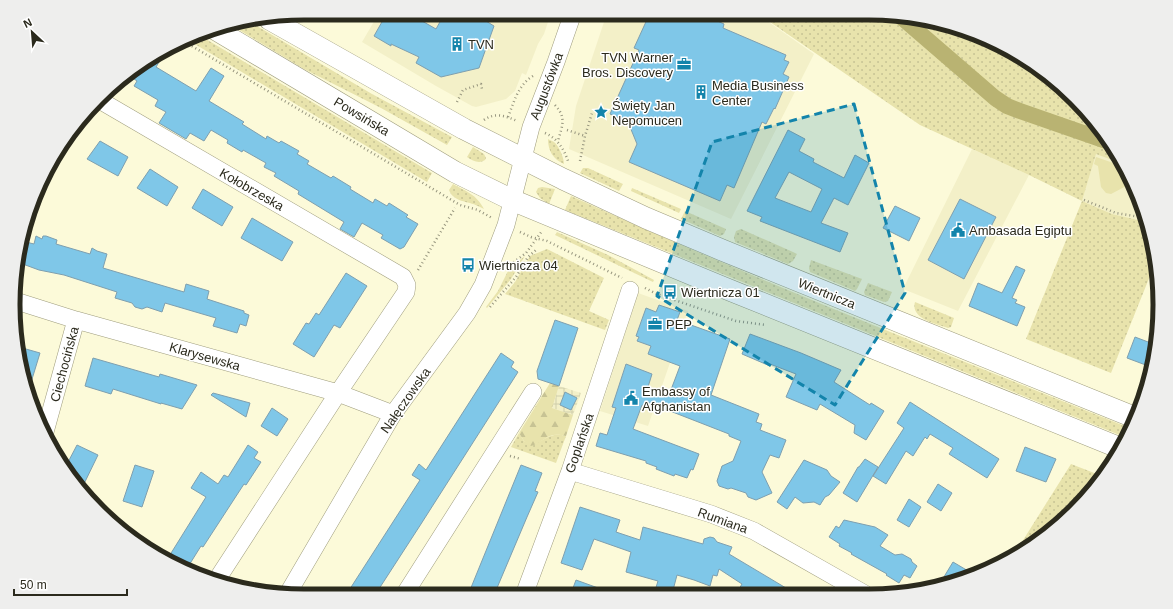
<svg xmlns="http://www.w3.org/2000/svg" width="1173" height="609" viewBox="0 0 1173 609" font-family="Arial,sans-serif">
	<defs>
		<pattern id="industrial-grid" width="8" height="8" patternUnits="userSpaceOnUse"><rect width="8" height="8" fill="#f3f0c8"/><path d="M0 4h8M4 0v8" fill="none" stroke="#d0ceab"/></pattern>
		<pattern id="grass-dots" width="8" height="8" patternUnits="userSpaceOnUse"><rect width="8" height="8" fill="#e8e3ac"/><path d="M2 2h.1M6 6h.1" fill="none" stroke="#c7c394" stroke-width="1.8" stroke-linecap="round"/></pattern>
		<pattern id="forest-firs" width="22" height="20" patternUnits="userSpaceOnUse"><rect width="22" height="20" fill="#e8e3ac"/><path d="M5 1l3.5 6h-7zM16 11l3.5 6h-7z" fill="#c7c394"/></pattern>
	</defs>
	<rect width="100%" height="100%" fill="#fcfad9"/>
	<path fill="#f3f0c8" d="M379 13H551L544 34 538 44 526 75 522 73 515 91 506 99 476 107 472 106 436 86 362 42Z
		M607 13H756L814 54 731 219 569 149 576 106Z
		M972 149 1029 175 958 311 903 289Z
		M1096 153 1123 164 1145 211 1147 222 1112 214 1082 201Z
		M638 293 688 311 648 426 600 411Z"/>
	<path fill="url(#industrial-grid)" d="M559 386 581 393 573 415 552 408Z"/>
	<path fill="url(#grass-dots)" d="M757 13 887 14 944 23 998 43 1046 73 1088 112 1121 159 1123 164 1096 154 1082 201 1112 214 1147 222 1156 261 1111 373 1026 339 1082 201 1029 175 920 125Z
		M250 22 372 94 452 137 447 145 381 108 304 69 231 25Z
		M199 35 432 173 427 182 188 40Z
		M548 139C548 139 554 142 554 142 559 146 564 158 564 164 553 159 548 151 548 139Z
		M473 147 484 154 486 158 485 160C479 164 473 161 467 157Z
		M583 168H588L623 184 619 191 580 173Z
		M453 184C467 192 476 194 484 209 482 208 480 207 478 206 468 201 453 202 449 190Z
		M542 187 555 189 549 204 540 198 536 192 538 188Z
		M632 188 681 209 679 213 631 191Z
		M571 196C755 280 944 353 1132 429L1127 438 565 210Z
		M685 211 726 229 724 234 720 236 681 219Z
		M741 229 793 252 797 254 793 261 788 264 735 242 734 237 736 231Z
		M557 232 608 255 654 280 653 282 555 235Z
		M547 249 604 278 589 311 609 320 605 330 505 294 515 282 530 256Z
		M525 256 511 279 487 308 486 307 498 291 509 269Z
		M811 260 862 279 857 289 855 291 810 272 809 268Z
		M868 283 892 292 888 301 884 302 865 295 864 292Z
		M915 302 954 318 951 327 948 328C937 324 910 319 915 302Z
		M519 433 524 441 533 445C547 439 550 432 566 436L556 463 511 447Z
		M1071 464 1102 476 1088 497 1046 536 1024 548 1020 545Z"/>
	<path fill="url(#forest-firs)" d="M550 383 559 386 552 408 573 415 566 436C547 431 546 441 531 446L524 441 519 433Z"/>
	<path fill="#e8e3ac" d="M1096 157 1125 167 1132 183 1111 194 1106 193 1101 187 1098 166 1094 164Z"/>
	<g fill="none" stroke-linecap="round" stroke-linejoin="round">
		<path stroke="#b9b372" stroke-width="16" d="M900 16 995 98 1007 106 1020 111 1109 142"/>
	</g>
	<path fill="#7fc7e8" stroke="#7e9faf" fill-rule="evenodd" d="M387 13H408L436 29 445 13H473L494 26 479 68 441 77 416 63 419 57 391 44V46L374 36Z
		M650 13H700L724 24 723 28 786 55 784 60 789 62 783 74 789 77 775 109 774 108 766 124 762 122 734 188 727 185 720 201 629 162 637 144 628 122 610 114 639 50 634 48Z
		M164 54 156 67 196 91 211 68 224 76 209 101 244 122 242 124 266 139 267 136 279 143 281 141 299 151 297 154 309 161 307 164 331 178 333 176 351 187 350 189 373 203 375 199 387 206 389 203 408 215 406 217 418 224 404 247 400 249 381 238 383 235 362 223 354 237 340 229 344 222 298 194 299 191 274 176 276 173 264 167 266 163 243 150 242 152 227 143 228 140 211 130 204 141 190 133 186 139 159 123 166 112 155 106 158 100 134 86 137 81 127 74Z
		M788 130 805 139 799 151 814 159 813 162 844 178 855 155 869 163 848 205 834 198 821 223 848 233 840 252 760 221 762 217 747 211ZM789 172 822 189 811 212 775 198Z
		M100 141 128 157 118 176 87 159Z
		M150 169 178 187 167 206 137 188Z
		M203 189 233 207 222 226 192 208Z
		M960 199 996 217 964 279 928 260Z
		M895 206 920 218 909 241 883 228Z
		M252 218 293 242 282 261 241 238Z
		M36 236 42 239 43 236H46L57 240 56 244 90 254 92 248 97 251 107 254 103 268 184 292 186 284 209 291 207 299 244 311V313L249 315 246 326 240 324 237 333 213 326 216 318 165 303 162 312 147 307 142 309 135 307 132 303 115 298 117 292 64 275 39 270 20 263 22 241 34 244Z
		M1016 266 1025 270 1012 298 1017 300 1015 303 1025 307 1017 326 969 306 978 283 1002 293Z
		M346 273 367 286 340 328 334 325 314 357 293 344 306 323 309 324 316 313 319 315Z
		M659 305 680 312 677 320 730 339 711 395 759 414 756 422 762 424 760 430 786 440 779 458 770 455 762 472 772 493 756 500 748 497 746 493 731 488 728 489 719 486 717 481 722 466 733 461 741 441 729 436V434L647 402 645 406 642 405 633 429 699 454 693 470 691 469 687 478 675 474 674 476 656 469 657 467 646 463V461L596 446 600 433 607 435 616 408 612 407 626 364 652 374 648 387 669 395 680 366 648 354 651 346 637 341 639 337 636 336 646 308 656 312Z
		M555 320 578 328 559 386 538 379 537 371Z
		M750 334 801 353 841 370 834 382 870 405 871 403 884 411 866 440 854 433 855 425 820 404 817 410 786 397 796 374 770 364V366L742 354Z
		M1135 337 1156 345 1153 361 1151 367 1127 358Z
		M19 347 40 353 29 389 24 367Z
		M501 353 514 362 511 367 518 372 421 524 375 595H346L420 480 412 475 419 464 426 470Z
		M93 358 159 377 160 374 197 385 182 409 161 403V404L113 389 111 394 85 386Z
		M565 392 577 398 571 410 560 405Z
		M213 393 250 403 246 417 211 395Z
		M910 402 963 436 999 459 987 478 949 454 953 448 930 434 927 439 925 437 913 456 906 451 886 484 873 476 904 428 897 423Z
		M272 408 288 419 277 436 261 426Z
		M77 445 98 455 81 490 66 466Z
		M248 445 258 452 254 458 261 462 246 485 244 484 203 547 201 546 186 570 175 566 169 562 170 559 168 558 206 497 191 488 201 472 218 484 224 475 228 477Z
		M1025 447 1056 459 1046 482 1016 471Z
		M865 459 878 467 857 502 843 493 858 467H859Z
		M804 460 827 470 831 476 840 482 829 495 825 497 820 505 814 502 803 503 795 497 787 509 777 502Z
		M135 465 154 471 142 507 123 501Z
		M521 465 542 473 535 491 538 492 527 517 494 595H468Z
		M938 484 952 493 941 511 927 502Z
		M909 499 921 507 909 527 897 520Z
		M580 507 620 520 616 532 640 540 643 527 703 544 704 539 710 537 714 538 717 542 732 547 729 554 796 594H736L742 584 719 569 717 576 713 575 710 586 694 580 677 575 672 594H654L658 581 626 572 631 552 594 539 582 570 561 563Z
		M844 520 875 527 888 535 880 546 895 555 902 554 911 559 912 562 917 566 910 578 904 575 899 583 886 575 887 574 851 554 852 553 839 546 840 544 829 537 836 526 839 528Z
		M953 562 975 575 939 585Z
		M576 580 612 593V594H575L573 588Z"/>
	<g fill="none" stroke-linecap="round" stroke-linejoin="round">
		<defs>
			<path id="minor" d="M101 101 403 277 407 285 406 292 338 393 216 581
				M16 301 76 320 338 393 393 414
				M45 432 76 320
				M570 471 711 514 754 531 865 594
				M287 595 393 414 467 313 483 285 506 225 531 127 556 62 573 13
				M404 595 533 392
				M524 595 570 471 630 290"/>
			<path id="major" d="M269 19 464 129 563 179 646 218 722 250 1136 418
				M213 28 455 172 512 200 722 287 1120 448"/>
		</defs>
		<use href="#minor" stroke="#9f9d7e" stroke-width="18"/>
		<use href="#major" stroke="#9f9d7e" stroke-width="22"/>
		<path stroke="#96957e" stroke-width="2.5" stroke-dasharray="1 3" stroke-linecap="butt" d="M185 42 460 205 478 210 492 218
			M457 102 463 90 481 84 482 89
			M555 105C567 118 562 126 558 141
			M508 117C514 102 518 85 533 76
			M484 120C495 112 506 116 517 121
			M567 130 585 136
			M545 133C557 138 564 149 568 161
			M580 161 585 136 592 113
			M1084 200 1116 213 1146 218
			M520 232 531 237 547 241 622 278
			M507 267 526 253 542 231
			M418 270 455 208
			M645 288 657 294 736 321 766 325
			M490 307 516 277 528 257 536 250
			M510 456 521 459"/>
		<use href="#minor" stroke="#fff" stroke-width="17"/>
		<use href="#major" stroke="#fff" stroke-width="21"/>
	</g>
	<path fill="#1384ab" fill-opacity="0.2" stroke="#1384ab" stroke-width="3" stroke-dasharray="8 5" stroke-linejoin="round" d="M854 104 905 293 835 405 657 296 712 142Z"/>
	<defs>
		<symbol id="building-bare" viewBox="-9 -9 18 18"><path d="M-4-6H4V6H1V3H-1V6H-4ZM-2.5-4.3h1.7v1.8h-1.7ZM.8-4.3h1.7v1.8H.8ZM-2.5-1h1.7V.8h-1.7ZM.8-1h1.7V.8H.8Z" fill="#1384ab" stroke="#fff" stroke-width="2.5" paint-order="stroke"/></symbol>
		<symbol id="office-bare" viewBox="-9 -9 18 18"><path d="M-6-3h4V-5.5h4V-3h4V5H-6ZM-1-4.5V-3h2v-1.5ZM-6 0V1H6V0Z" fill="#1384ab" stroke="#fff" stroke-width="2.5" paint-order="stroke"/></symbol>
		<symbol id="sight-bare" viewBox="-9 -9 18 18"><path d="M0-6L1.8-2.2L6-1.7L2.9 1.2L3.7 5.4L0 3.3L-3.7 5.4L-2.9 1.2L-6-1.7L-1.8-2.2Z" fill="#1384ab" stroke="#fff" stroke-width="2.5" paint-order="stroke"/></symbol>
		<symbol id="civic-bare" viewBox="-9 -9 18 18"><path d="M-.6-6.5H3V-4.5H.6V-3L4-1V1h2V6H-6V1h2V-1L-.6-3ZM-1.2 2.5V6h2.4V2.5Z" fill="#1384ab" stroke="#fff" stroke-width="2.5" paint-order="stroke"/></symbol>
		<symbol id="bus-bare" viewBox="-9 -9 18 18"><path d="M-5-6H5V4H4V6H2V4H-2V6H-4V4H-5ZM-3.5-4V0h7V-4ZM-3.5 1.2v1.5H-2V1.2ZM2 1.2v1.5H3.5V1.2Z" fill="#1384ab" stroke="#fff" stroke-width="2.5" paint-order="stroke"/></symbol>
	</defs>
	<g fill-rule="evenodd">
		<use href="#building-bare" x="447" y="34" width="20" height="20"/>
		<use href="#office-bare" x="674" y="54" width="20" height="20"/>
		<use href="#building-bare" x="691" y="82" width="20" height="20"/>
		<use href="#sight-bare" x="591" y="102" width="20" height="20"/>
		<use href="#civic-bare" x="948" y="220" width="20" height="20"/>
		<use href="#bus-bare" x="458" y="255" width="20" height="20"/>
		<use href="#bus-bare" x="660" y="282" width="20" height="20"/>
		<use href="#office-bare" x="645" y="314" width="20" height="20"/>
		<use href="#civic-bare" x="621" y="388" width="20" height="20"/>
	</g>
	<g text-anchor="middle" stroke-width="3" stroke-linejoin="round" paint-order="stroke">
		<g font-size="13" fill="#2b2a1d" stroke="#fff" text-anchor="start">
			<text x="468" y="49">TVN</text>
			<text x="673" y="62" text-anchor="end">TVN Warner<tspan x="673" dy="15">Bros. Discovery</tspan></text>
			<text x="712" y="90">Media Business<tspan x="712" dy="15">Center</tspan></text>
			<text x="612" y="110">Święty Jan<tspan x="612" dy="15">Nepomucen</tspan></text>
			<text x="969" y="235">Ambasada Egiptu</text>
			<text x="479" y="270">Wiertnicza 04</text>
			<text x="681" y="297">Wiertnicza 01</text>
			<text x="666" y="329">PEP</text>
			<text x="642" y="396">Embassy of<tspan x="642" dy="15">Afghanistan</tspan></text>
		</g>
		<g font-size="13" fill="#2b2a1d" stroke="#fff">
			<text transform="translate(546 86) rotate(-69)" y="5">Augustówka</text>
			<text transform="translate(362 116) rotate(31)" y="5">Powsińska</text>
			<text transform="translate(252 189) rotate(30)" y="5">Kołobrzeska</text>
			<text transform="translate(827 293) rotate(22)" y="5">Wiertnicza</text>
			<text transform="translate(205 356) rotate(16)" y="5">Klarysewska</text>
			<text transform="translate(64 364) rotate(-75)" y="5">Ciechocińska</text>
			<text transform="translate(405 400) rotate(-55)" y="5">Nałęczowska</text>
			<text transform="translate(579 443) rotate(-71)" y="5">Goplańska</text>
			<text transform="translate(723 520) rotate(20)" y="5">Rumiana</text>
		</g>
	</g>
	<path d="M0 0H1173V609H0ZM304 20H869A284 284 0 0 1 1153 304V305A284 284 0 0 1 869 589H304A284 284 0 0 1 20 305V304A284 284 0 0 1 304 20Z" fill="#eeeeed" fill-rule="evenodd"/>
	<path fill="none" stroke="#2b2a1d" stroke-width="5" d="M304 20H869A284 284 0 0 1 1153 304V305A284 284 0 0 1 869 589H304A284 284 0 0 1 20 305V304A284 284 0 0 1 304 20Z"/>
	<g transform="translate(32 32) rotate(334)" stroke="#ffffff" stroke-width="3" paint-order="stroke">
	<path d="M0-3L7 15L0 10L-7 15Z" fill="#2b2a1d"/>
	<text y="-6" font-size="11" font-weight="bold" text-anchor="middle" fill="#2b2a1d">N</text>
	</g>
	<path d="M14 589v6h113v-6" fill="none" stroke="#2b2a1d" stroke-width="2"/>
	<text x="20" y="589" font-size="12" fill="#2b2a1d" stroke="#ffffff" stroke-width="3" paint-order="stroke">50 m</text>
</svg>
